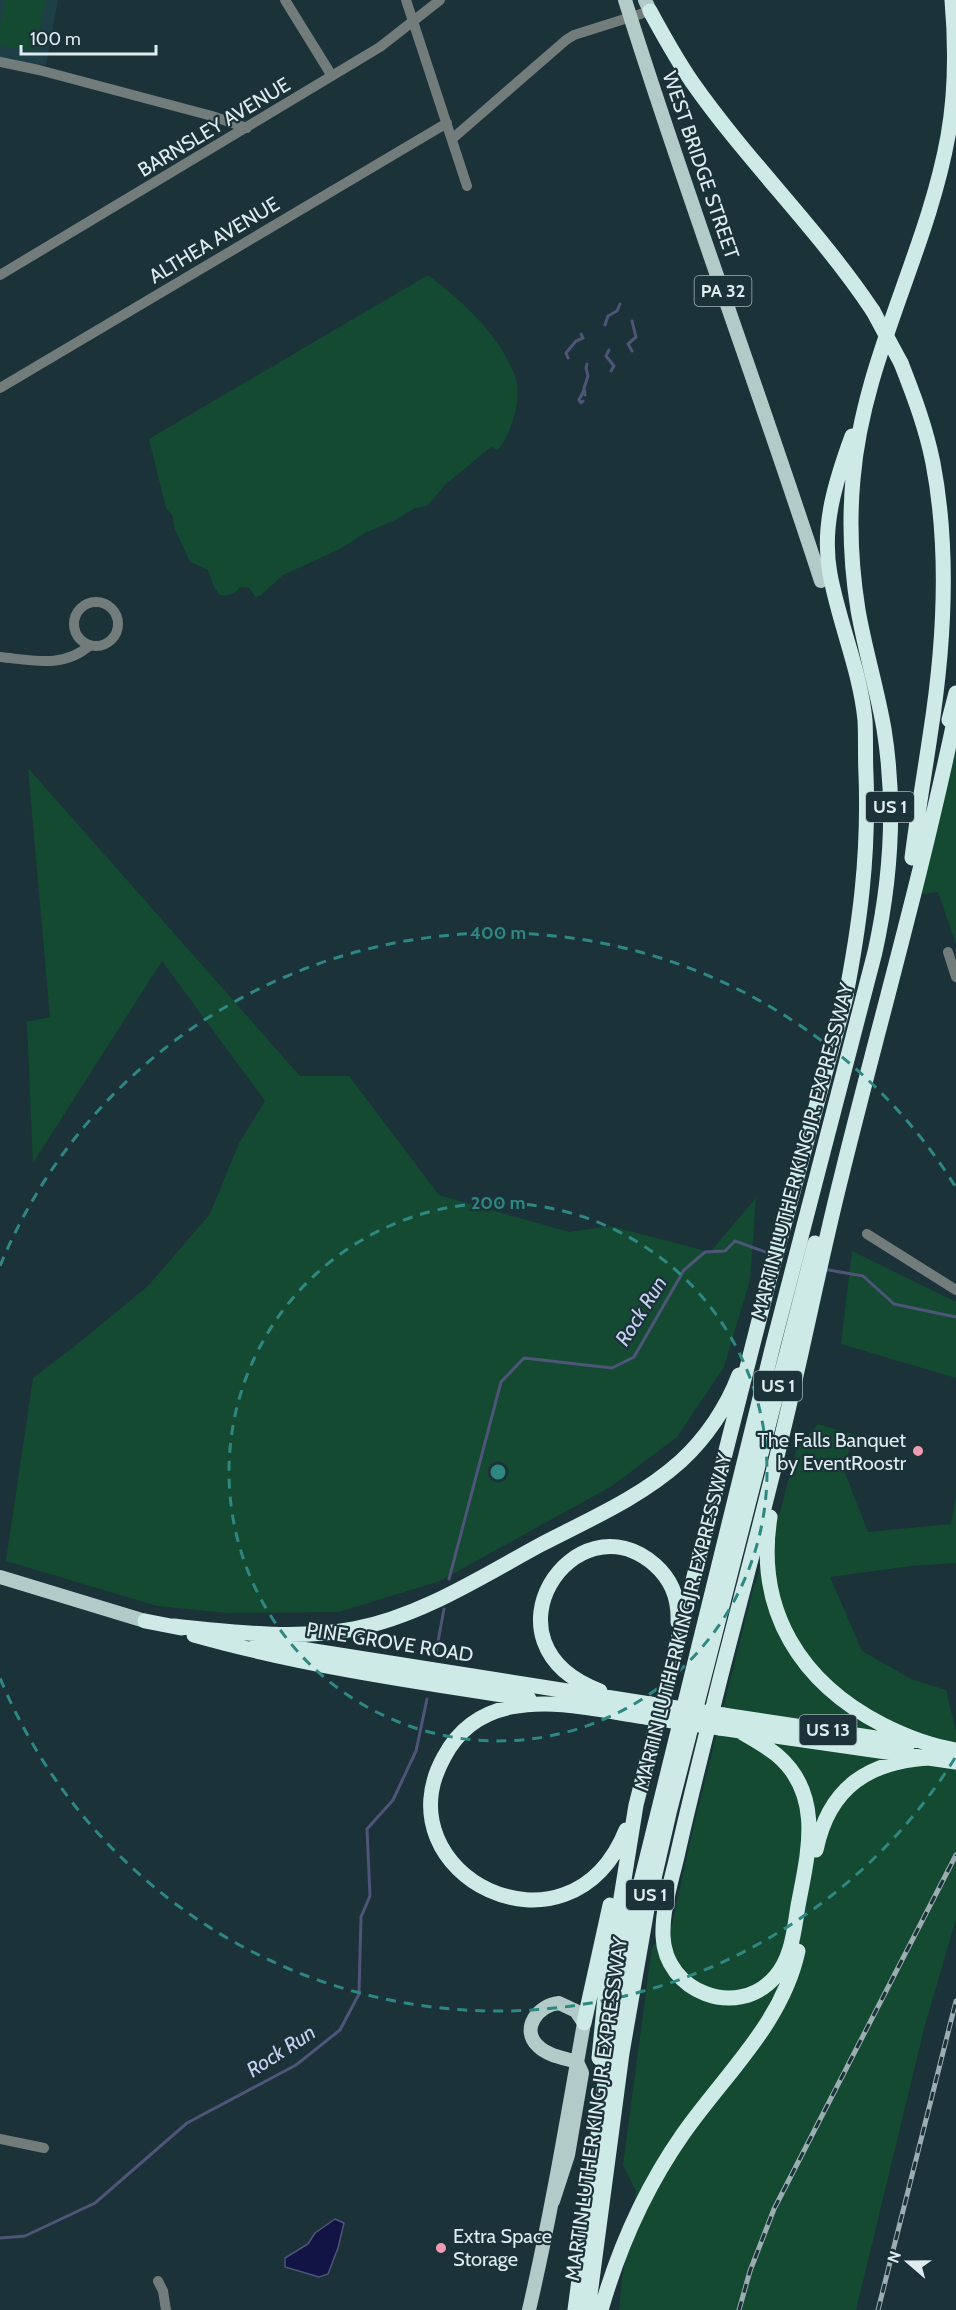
<svg xmlns="http://www.w3.org/2000/svg" width="956" height="2310" viewBox="0 0 956 2310" font-family="Cabin,sans-serif">
	<rect width="100%" height="100%" fill="#1b3238"/>
	<path fill="#1f3f47" d="M0 0H58L46 65 0 59Z"/>
	<path fill="#144a32" d="M5 0H46L36 50 0 46V28Z
		M428 275C462 301 499 334 515 376 523 397 512 432 498 450L491 447 446 484 427 506 415 508 395 520 365 533 340 549 283 575 261 595 256 597 249 588 241 587C234 594 230 596 220 595L214 587 208 570 190 562 174 527 173 516 166 508 149 439Z
		M956 749V944L938 892 916 895Z
		M28 768 300 1076H349L439 1195 569 1232 610 1226 710 1252 756 1198 750 1280 724 1367 677 1437 612 1486 440 1581 339 1612 227 1613 157 1606 6 1561 33 1378 80 1342 148 1286 210 1214 239 1143 265 1101 162 961 33 1163 27 1022 50 1017Z
		M852 1251 956 1302V1378L841 1344Z
		M818 1424 855 1435 843 1468 868 1532 951 1524 956 1494V1563L911 1566 830 1577 862 1651 911 1679 946 1690 956 1731V1919L925 2025 856 2310H619L622 2279 636 2191 623 2165 652 1947 672 1925 693 1829 753 1589 780 1512 797 1447Z"/>
	<path fill="#121446" stroke="#4f5479" stroke-width="1.5" d="M335 2219 344 2223 338 2248 328 2274 319 2277 285 2267V2258L308 2244 315 2233Z"/>
	<g fill="none" stroke-linecap="round" stroke-linejoin="round">
		<path stroke="#4f5479" stroke-width="3" d="M605 325 608 316 617 311 620 304
			M609 350 606 356 614 366 611 371
			M632 351 628 344 636 337 632 321
			M568 358 566 353 576 341 583 338 581 334
			M585 395 584 388 588 376 586 368 587 364
			M583 401 581 403 579 400 584 390
			M823 1269 863 1276 894 1304 956 1317
			M449 1579 501 1382 524 1358 612 1368 634 1357 684 1270 705 1252 725 1251 735 1241 771 1254
			M436 1652 444 1609
			M0 2238 25 2236 95 2203 187 2123 296 2065 340 2030 359 1994 361 1917 370 1896 367 1829 393 1800 416 1751 427 1699"/>
		<path stroke="#717c7b" stroke-width="10" d="M285 0 332 76
			M406 0 467 186
			M0 62 39 70 212 116 247 128
			M452 139 566 40 574 35 650 11
			M0 275 380 47 440 0
			M0 388 447 123
			M74 624a22 22 0 1 1 44 0a22 22 0 1 1-44 0Z
			M0 657C31 660 64 669 90 645
			M948 952 956 977
			M867 1234 956 1290
			M0 2139 44 2148
			M158 2281 163 2291 166 2310"/>
		<path stroke="#b3cbc8" stroke-width="14" d="M625 0C686 195 758 387 821 581
			M645 0 650 11
			M0 1577 145 1621
			M529 2310C551 2215 567 2119 584 2023L576 2011 559 2003C538 2005 520 2029 538 2046 548 2056 565 2058 577 2062L582 2073 568 2155 553 2201"/>
		<path stroke="#cdeae7" stroke-width="15" d="M650 11C663 35 677 60 692 82 748 162 819 230 873 311
			M901 363C914 396 926 428 933 463 950 552 944 648 930 736 924 777 917 817 912 858
			M949 720 956 693
			M844 1005C860 925 869 856 866 774 865 756 866 738 865 720 860 670 839 623 830 574 821 526 836 480 852 436
			M770 1517C755 1611 801 1683 883 1725 907 1737 930 1746 956 1750
			M145 1621 181 1628
			M173 1626C233 1632 294 1640 354 1629 421 1616 481 1577 540 1545 588 1520 640 1498 681 1461 706 1438 727 1407 739 1375
			M194 1635C304 1666 417 1682 529 1699
			M257 1642 650 1704
			M600 1691C474 1644 575 1495 655 1565 672 1580 679 1600 678 1622
			M723 1715 909 1743
			M720 1728 956 1762
			M741 1732C753 1739 766 1746 777 1755 824 1795 808 1853 798 1906 794 1930 792 1958 775 1977 737 2020 665 1992 663 1936 662 1908 672 1879 678 1852 691 1794 706 1736 720 1679 742 1593 765 1508 785 1423 805 1340 821 1257 842 1174 880 1020 924 867 956 712
			M626 1830C569 1971 379 1874 444 1757 458 1730 481 1713 511 1707 556 1698 602 1711 646 1717
			M816 1850C829 1787 869 1761 931 1758
			M584 2023 610 1905
			M599 2058 605 1997 636 1805 771 1273 846 996
			M575 2310 609 2052 635 1906 773 1345 875 952C891 879 896 804 884 729 877 689 865 650 858 610 851 566 849 523 853 479 863 359 927 253 948 136 956 91 956 46 952 0
			M588 2310 622 2053 647 1909 669 1813 815 1243
			M601 2310C619 2247 646 2187 683 2134 725 2074 782 2024 798 1951"/>
		<defs>
			<path id="rail" d="M739 2310 750 2271 774 2209 956 1855
				M878 2310 956 2001"/>
		</defs>
		<use href="#rail" stroke="#9cadb1" stroke-width="5"/>
		<use href="#rail" stroke="#1b3238" stroke-width="3" stroke-dasharray="9" stroke-linecap="butt"/>
		<path stroke="#cdeae7" stroke-width="15" d="M873 311 901 363
			M650 1704 723 1715
			M646 1717 720 1728"/>
	</g>
	<g fill="none" stroke="#2e8881" stroke-width="3" stroke-dasharray="10 8">
		<circle cx="498" cy="1472" r="269"/>
		<path d="M955 1758A539 539 0 0 1 0 1678M0 1266A539 539 0 0 1 955 1186"/>
	</g>
	<g fill="#f19ab4" stroke="#1b3238" stroke-width="2">
		<circle cx="918" cy="1451" r="6"/>
		<circle cx="441" cy="2248" r="6"/>
	</g>
	<g text-anchor="middle" stroke-width="4.5" stroke-linejoin="round" paint-order="stroke">
		<g fill="#1b3238" stroke="#a4b4b8" stroke-width="1.5">
			<rect x="694.5" y="276" width="57" height="30" rx="4.5"/>
			<rect x="866" y="792" width="48" height="30" rx="4.5"/>
			<rect x="754" y="1371" width="48" height="30" rx="4.5"/>
			<rect x="799.5" y="1715" width="57" height="30" rx="4.5"/>
			<rect x="626" y="1880" width="48" height="30" rx="4.5"/>
		</g>
		<g font-size="18" font-weight="bold" fill="#deebef">
			<text x="723" y="297">PA 32</text>
			<text x="890" y="813">US 1</text>
			<text x="778" y="1392">US 1</text>
			<text x="828" y="1736">US 13</text>
			<text x="650" y="1901">US 1</text>
		</g>
		<g font-size="20" fill="#deebef" stroke="#1b3238">
			<text transform="translate(214 127) rotate(-31)" y="7">BARNSLEY AVENUE</text>
			<text transform="translate(701 165) rotate(71)" y="7">WEST BRIDGE STREET</text>
			<text transform="translate(214 240) rotate(-31)" y="7">ALTHEA AVENUE</text>
			<text transform="translate(802 1151) rotate(-75)" y="7">MARTIN LUTHER KING JR. EXPRESSWAY</text>
			<text transform="translate(683 1622) rotate(-76)" y="7">MARTIN LUTHER KING JR. EXPRESSWAY</text>
			<text transform="translate(390 1642) rotate(9)" y="7">PINE GROVE ROAD</text>
			<text transform="translate(596 2109) rotate(-82)" y="7">MARTIN LUTHER KING JR. EXPRESSWAY</text>
		</g>
		<g font-size="20" fill="#deebef" stroke="#1b3238" text-anchor="end">
			<text x="906" y="1447">The Falls Banquet<tspan x="906" dy="23">by EventRoostr</tspan></text>
			<text x="453" y="2243" text-anchor="start">Extra Space<tspan x="453" dy="23">Storage</tspan></text>
		</g>
		<g font-size="21" font-style="italic" fill="#c8d0f2" stroke="#1b3238">
			<text transform="translate(641 1311) rotate(-58)" y="7">Rock Run</text>
			<text transform="translate(281 2051) rotate(-33)" y="7">Rock Run</text>
		</g>
	</g>
	<circle cx="498" cy="1472" r="9" fill="#2e8881" stroke="#1b3238" stroke-width="3"/>
	<g font-size="18" text-anchor="middle" font-weight="bold" fill="#2e8881" stroke="#1b3238" stroke-width="4.5" stroke-linejoin="round" paint-order="stroke">
		<text x="498" y="939">400 m</text>
		<text x="498" y="1209">200 m</text>
	</g>
	<g transform="translate(908 2262) rotate(290)" stroke="#1b3238" stroke-width="4.5" paint-order="stroke">
	<path d="M0-4.5L10 22L0 15L-10 22Z" fill="#deebef"/>
	<text y="-9" font-size="16" font-weight="bold" text-anchor="middle" fill="#deebef">N</text>
	</g>
	<path d="M21 45v9h135v-9" fill="none" stroke="#deebef" stroke-width="3"/>
	<text x="30" y="45" font-size="18" fill="#deebef" stroke="#1b3238" stroke-width="4.5" paint-order="stroke">100 m</text>
</svg>
